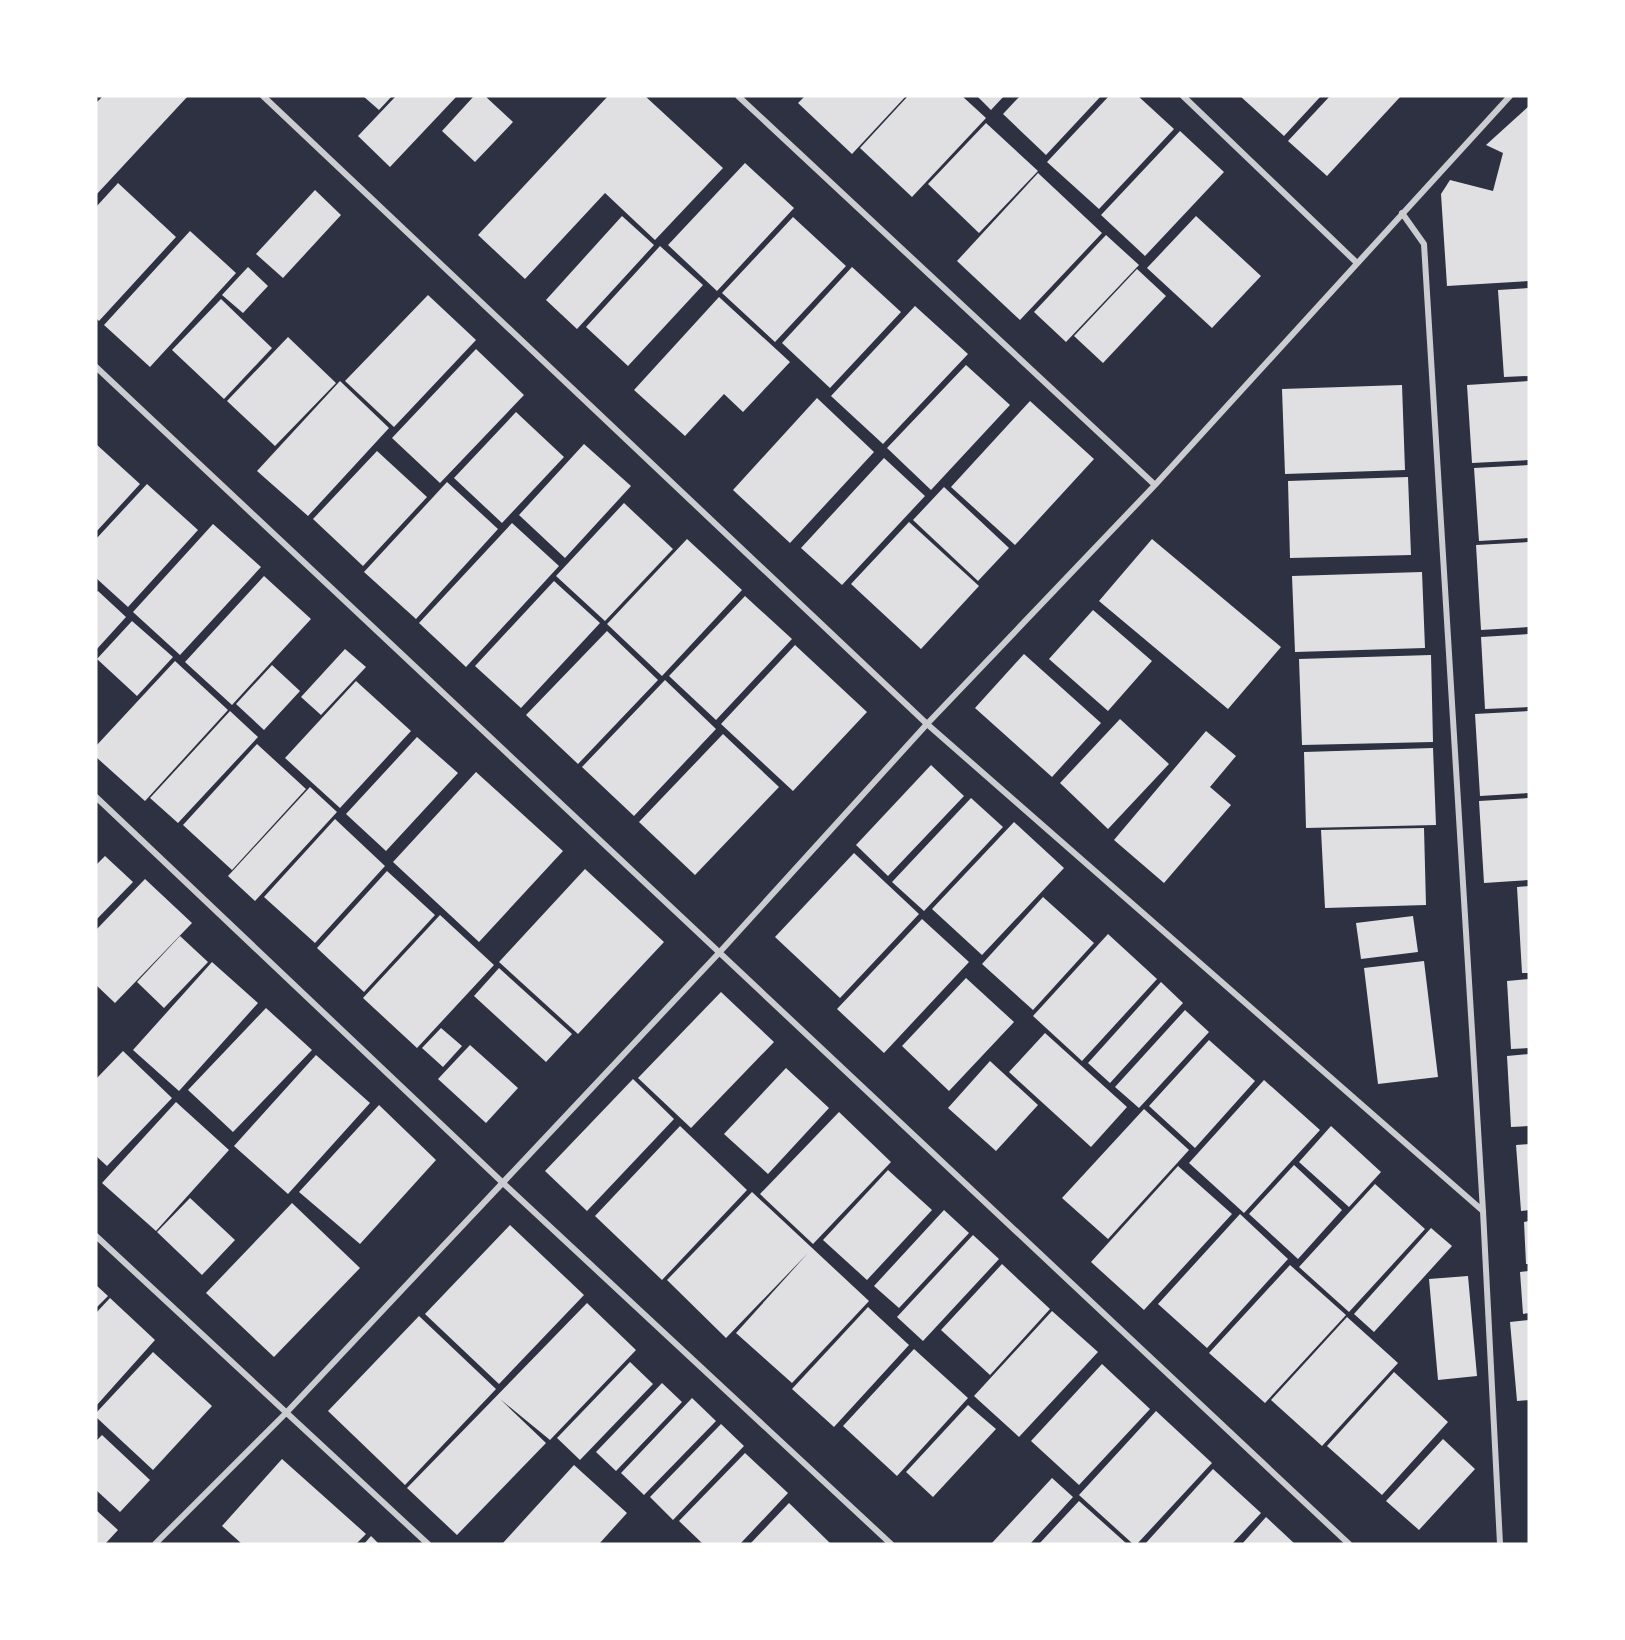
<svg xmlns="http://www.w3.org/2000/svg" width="1625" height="1640" viewBox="0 0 1625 1640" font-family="'PT Sans',sans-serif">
	<rect width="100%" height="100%" fill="#2d3142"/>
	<path fill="#e0e0e3" d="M103 96H188L96 195V103Z
		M363 96H392L379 110Z
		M396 96H457L390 167 358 136Z
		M474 96H485L513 122 475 162 442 131Z
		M608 96H645L723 168 655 240 605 193 525 279 478 235Z
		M805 96H906L852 154 798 103Z
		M908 96H962L986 118 912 197 860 148Z
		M977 96H1004L991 110Z
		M1020 96H1101L1046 155 1003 114Z
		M1109 96H1138L1174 129 1099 209 1047 162Z
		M1240 96H1321L1284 136Z
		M1330 96H1401L1327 176 1288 141Z
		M1529 106V281L1447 286 1441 194 1450 180 1493 191 1503 153 1486 145Z
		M986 123 1038 171 979 233 928 184Z
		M1180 131 1224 172 1145 256 1101 215Z
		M745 163 794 208 717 291 668 245Z
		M1038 173 1102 233 1020 320 957 261Z
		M118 183 176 237 99 321 96 318V207Z
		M315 190 341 215 283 278 256 254Z
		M622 216 654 245 577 329 546 300Z
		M1196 216 1261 276 1212 328 1147 268Z
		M793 217 846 266 775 342 722 293Z
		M190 231 236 273 150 367 104 325Z
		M1106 235 1139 265 1066 342 1034 312Z
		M660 246 703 285 628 366 586 327Z
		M248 267 268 286 243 313 222 295Z
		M852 267 901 312 830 388 782 343Z
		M1137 269 1166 296 1103 363 1074 336Z
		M1529 288V376L1504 377 1498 290Z
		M428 295 476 340 394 427 345 381Z
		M719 297 790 362 743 412 724 394 685 436 634 390Z
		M221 299 272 348 224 399 172 350Z
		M915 306 968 354 883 444 831 396Z
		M288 337 336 383 275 446 227 401Z
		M476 349 524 395 440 483 392 438Z
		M966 365 1010 405 931 490 887 448Z
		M340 381 389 428 308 516 257 471Z
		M1529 381V460L1472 463 1467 385Z
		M1402 385 1405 470 1285 474 1282 389Z
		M817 398 874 452 790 543 733 490Z
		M1030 401 1094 459 1015 545 951 487Z
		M516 412 564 457 502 523 454 478Z
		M96 444 140 484 96 532Z
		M584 444 631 486 565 558 519 515Z
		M377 451 427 497 363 566 313 519Z
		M884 458 925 496 842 585 801 548Z
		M1529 465V538L1479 541 1474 468Z
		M1408 477 1411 555 1290 558 1288 481Z
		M447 482 498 529 416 619 364 572Z
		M147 484 198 530 128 607 96 578V539Z
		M944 487 1009 548 978 581 913 520Z
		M624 503 673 549 605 621 556 576Z
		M909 522 979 586 921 649 851 584Z
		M512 523 559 566 466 667 419 623Z
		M213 524 261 567 180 655 133 612Z
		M687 539 742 590 662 676 607 624Z
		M1152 539 1281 647 1228 709 1099 601Z
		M1529 542V627L1481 630 1476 545Z
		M1422 572 1425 648 1295 652 1292 576Z
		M264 576 311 619 232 705 185 662Z
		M554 581 600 623 521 708 475 666Z
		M98 591 126 617 96 650V593Z
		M745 596 792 639 716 720 669 676Z
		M1093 610 1152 661 1108 711 1049 659Z
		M132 621 173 657 137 696 97 659Z
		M607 631 658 680 578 764 526 715Z
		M1529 634V707L1485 709 1481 637Z
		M795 645 867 712 793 791 721 724Z
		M345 649 366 667 321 715 301 697Z
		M1024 654 1101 723 1052 777 975 708Z
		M1431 655 1433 742 1302 745 1299 659Z
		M175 661 228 710 145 801 96 757V746Z
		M272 665 300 691 264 730 236 704Z
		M665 680 716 729 634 816 582 767Z
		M356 681 411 731 340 808 285 758Z
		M230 711 258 737 178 823 150 798Z
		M1529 711V793L1480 796 1475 714Z
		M1120 719 1169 764 1108 829 1060 783Z
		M1206 731 1236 756 1210 787 1231 805 1164 883 1114 840Z
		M723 734 779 787 695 875 639 822Z
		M417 737 458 773 386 851 346 814Z
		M257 744 306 789 232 870 183 825Z
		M1433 748 1436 825 1306 828 1304 752Z
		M931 765 964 796 888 876 856 845Z
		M476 772 563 851 479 942 393 862Z
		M310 787 337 812 255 901 228 876Z
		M971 798 1003 827 924 911 892 882Z
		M1529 798V880L1484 883 1479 801Z
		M335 819 385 866 315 943 264 897Z
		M1014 822 1064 868 982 955 932 909Z
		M1424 828 1426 905 1325 908 1321 830Z
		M854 853 919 914 840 998 775 937Z
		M105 856 133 882 96 920V865Z
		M585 869 664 942 578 1034 499 962Z
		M387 871 435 915 364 992 317 948Z
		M145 879 192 923 115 1003 96 985V930Z
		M1529 886V973H1522L1517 887Z
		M1043 897 1094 943 1033 1010 982 964Z
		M440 915 494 965 417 1048 363 998Z
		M1413 916 1418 952 1361 959 1356 923Z
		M922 919 969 962 884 1053 837 1009Z
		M1108 934 1157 979 1082 1061 1033 1016Z
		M180 936 208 962 164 1008 137 982Z
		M1424 961 1438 1077 1378 1084 1364 968Z
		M212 962 258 1003 179 1091 133 1050Z
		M499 968 572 1034 546 1062 474 996Z
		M966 978 1014 1022 949 1091 902 1046Z
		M1529 979V1048L1511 1049 1507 981Z
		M1161 982 1183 1003 1110 1083 1088 1063Z
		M721 992 774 1042 691 1128 638 1078Z
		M266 1008 312 1050 233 1132 188 1090Z
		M1185 1010 1209 1032 1139 1108 1115 1087Z
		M441 1028 462 1046 443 1067 422 1048Z
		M1045 1033 1127 1107 1091 1147 1009 1072Z
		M1209 1040 1255 1081 1195 1148 1149 1106Z
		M470 1045 518 1088 486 1123 438 1079Z
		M123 1051 172 1098 107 1166 96 1156V1079Z
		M1529 1054V1126L1511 1127 1507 1056Z
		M316 1055 370 1103 288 1194 234 1146Z
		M990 1061 1038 1105 996 1151 948 1108Z
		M786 1068 829 1108 768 1174 724 1134Z
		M633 1079 674 1119 587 1211 545 1171Z
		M1264 1080 1320 1130 1244 1213 1189 1163Z
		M176 1102 229 1150 156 1231 102 1183Z
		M379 1105 436 1160 360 1244 299 1192Z
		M1144 1109 1189 1150 1108 1239 1062 1198Z
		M839 1112 891 1162 813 1244 760 1194Z
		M680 1126 747 1190 662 1280 595 1216Z
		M1331 1126 1381 1172 1349 1207 1299 1162Z
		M1529 1144V1210L1521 1211 1516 1145Z
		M1294 1165 1342 1210 1298 1259 1249 1214Z
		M1178 1166 1232 1214 1144 1310 1091 1262Z
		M888 1170 932 1210 867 1280 823 1240Z
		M1375 1184 1425 1229 1349 1312 1299 1267Z
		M752 1192 869 1301 792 1383 736 1333 808 1253 726 1338 667 1280Z
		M190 1198 235 1240 202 1275 157 1232Z
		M292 1203 360 1268 274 1357 206 1293Z
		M944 1210 969 1233 899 1308 874 1286Z
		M1240 1214 1288 1259 1207 1348 1158 1304Z
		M1529 1221V1264H1526L1524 1222Z
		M510 1225 584 1295 499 1384 425 1314Z
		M1431 1228 1452 1246 1374 1332 1354 1314Z
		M973 1235 999 1259 923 1341 897 1317Z
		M1002 1264 1050 1309 990 1375 941 1330Z
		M1290 1265 1346 1315 1265 1403 1209 1353Z
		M1529 1271V1313L1523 1314 1520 1272Z
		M1468 1276 1477 1376 1438 1380 1429 1279Z
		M96 1285 108 1296 96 1308Z
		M110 1298 155 1340 96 1406V1313Z
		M587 1303 636 1350 550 1440 500 1399 546 1443 457 1535 407 1488Z
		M868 1307 909 1345 834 1427 792 1389Z
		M1052 1311 1098 1352 1019 1437 974 1396Z
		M419 1316 496 1389 405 1485 328 1411Z
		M1347 1317 1398 1363 1322 1446 1271 1400Z
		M1529 1320V1400L1517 1401 1510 1322Z
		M914 1349 968 1398 897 1476 843 1426Z
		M153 1352 212 1406 153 1470 96 1417V1413Z
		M630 1362 653 1384 580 1460 557 1438Z
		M1102 1364 1150 1409 1079 1485 1031 1441Z
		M1394 1372 1448 1422 1382 1495 1327 1446Z
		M662 1383 682 1402 616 1471 596 1452Z
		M692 1398 716 1421 644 1495 621 1473Z
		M968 1405 996 1429 933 1497 906 1472Z
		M1156 1411 1212 1463 1137 1544H1133L1079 1495Z
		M721 1424 744 1446 673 1520 650 1497Z
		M102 1435 150 1480 120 1512 96 1490V1441Z
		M1443 1439 1475 1469 1419 1530 1386 1501Z
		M745 1453 788 1493 740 1544H703L679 1521Z
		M282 1459 366 1534 356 1544H242L222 1526Z
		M574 1465 627 1513 599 1544H502Z
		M1213 1469 1261 1513 1232 1544H1145Z
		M1052 1478 1073 1497 1030 1544H991Z
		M1079 1501 1127 1544H1039Z
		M789 1503 831 1544H750Z
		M96 1510 118 1530 105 1544H96Z
		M1266 1517 1295 1544H1242Z
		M371 1536 379 1544H364Z"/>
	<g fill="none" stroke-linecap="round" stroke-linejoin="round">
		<path stroke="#caccd0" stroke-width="6" d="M263 96 927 724 1483 1211
			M738 96 1155 485
			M1183 96 1357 263
			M1402 213 1424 244 1483 1211 1500 1544
			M96 367 1349 1544
			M96 797 503 1183 891 1544
			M96 1236 428 1544
			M155 1544 286 1413 718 954 927 724 1155 485 1510 96"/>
	</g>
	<rect width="1625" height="1640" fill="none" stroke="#ffffff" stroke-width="195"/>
</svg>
